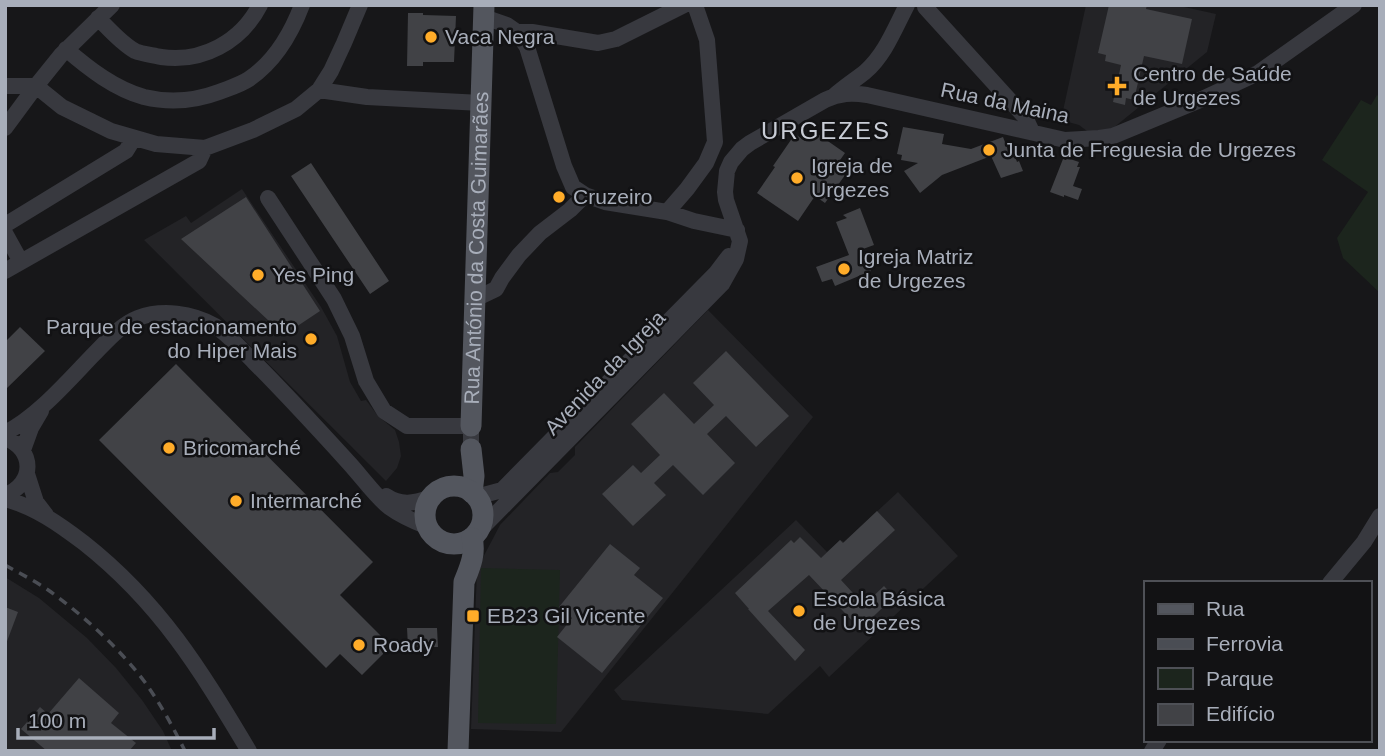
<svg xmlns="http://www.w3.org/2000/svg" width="1385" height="756" viewBox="0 0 1385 756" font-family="Arial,sans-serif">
	<rect width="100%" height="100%" fill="#171719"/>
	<path fill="#232326" d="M1086 5H1175L1216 14 1207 52 1107 133 1091 134 1079 125 1061 120Z
		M242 189 321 307 337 336 350 382 361 401 366 400 378 416 395 430 399 442 401 456 397 468 386 481 144 240 186 216 191 223Z
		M708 310 813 417 561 732 471 729 477 569 500 525 550 473 558 472 575 455V447Z
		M898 492 958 556 829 677 820 666 768 714 622 700 614 690 796 520 827 552 840 540 844 542Z
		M5 577 39 598 87 638 116 668 142 700 163 731 172 751H5Z"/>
	<path fill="#1c251d" d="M1377 95 1380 97V293L1343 258 1337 238 1368 192 1322 160 1361 100 1371 105Z
		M481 568 560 570 556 724 478 723Z"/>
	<path fill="#414246" d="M1109 5H1147L1146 9 1192 19 1182 64 1144 56 1134 100 1126 98 1125 105 1113 102 1121 65 1105 61 1106 55 1098 53Z
		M408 13H423V15L456 16 454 62H423V66H407Z
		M903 127 944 134 942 144 971 149 1003 137 1008 150 1012 148 1017 162 1019 161 1023 171 1001 178 991 156 942 175 920 193 904 171 918 163 901 160 902 155 897 154Z
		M812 130 845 153 838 163 848 171 825 203 815 196 798 221 757 193 775 167 773 166 795 134 805 141Z
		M1067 158 1079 162 1077 167H1080L1073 186 1082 189 1078 200 1064 195V197L1050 192 1063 159 1066 160Z
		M311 163 389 281 370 294 291 176Z
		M246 197 320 311 284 335 181 239Z
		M860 208 874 245 863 249 871 271 835 286 832 279 822 282 816 267 849 255 836 222 847 218 843 215Z
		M20 327 45 351 5 390V342Z
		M726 351 789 416 756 447 726 416 707 434 735 463 703 495 673 465 654 483 666 495 633 526 602 494 633 465 641 473 660 455 631 424 664 393 694 424 714 405 693 383Z
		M176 364 373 562 340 595 391 646 362 675 340 654 326 668 99 440Z
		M877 511 895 530 841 580 864 605 884 586 894 597 860 629 809 575 768 611 805 650 795 661 748 609H749L735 593 791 540 794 543 800 537 821 558 840 540 843 543Z
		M610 544 640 568 634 575 663 598 602 673 557 637 572 618 559 607Z
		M5 607 18 612 6 644H5Z
		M407 628H437L438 647H408Z
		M79 678 119 713 111 723 136 743 129 751H47L21 729 40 707 48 714Z"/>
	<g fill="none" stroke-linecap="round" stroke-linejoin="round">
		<path stroke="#38393f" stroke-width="16" d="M925 7 1025 117 1032 132
			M484 17 507 25 517 32 527 47 564 166 573 187 585 195 605 202 667 212 694 221 737 230
			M98 18C109 29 121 43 135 51 142 54 153 55 161 57 202 63 241 42 260 5
			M517 32H532L598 43 616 39 684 5
			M66 49C89 69 115 89 144 97 169 103 195 101 219 92 229 88 240 85 249 79 274 62 291 34 302 5
			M5 86H36L62 107 111 131 156 144 205 148 253 130 296 109 319 90 331 71 344 43 360 5
			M319 90 367 97 481 103
			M834 96C844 87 855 80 865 72 885 55 895 28 907 5
			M5 128 36 86 61 55 112 5
			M268 198 334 299 352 336 366 381 384 411 407 426H471V449
			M667 212 687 189 706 163 715 142 707 40 695 5
			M5 225 126 151 134 138
			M5 233 21 262
			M5 271 199 161 205 148
			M475 299 496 289 502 278 519 255 540 233 570 210 585 195
			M5 433C37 417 68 381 93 355 106 342 120 325 138 318 162 309 192 313 215 326 229 335 242 350 254 362 287 395 318 429 349 463 361 476 376 497 389 507 400 515 413 521 426 526
			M5 438C35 449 35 484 5 495
			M23 450 31 428 41 411
			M27 474 36 502 46 515
			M386 496C401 506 414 503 430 498
			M476 497 502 490 716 273 729 256
			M5 499C35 507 59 524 84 543 160 603 200 669 249 751
			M477 533 722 284 736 259 740 241 726 200 725 192 727 171 731 162 742 149 750 143 825 100C840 93 852 93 867 95L1065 140 1099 138 1113 136 1200 100 1258 73 1354 5
			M1330 583 1364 542 1380 516
			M1152 751 1159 740"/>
		<g stroke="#53565e" stroke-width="21">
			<path id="s1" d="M471 426 484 5"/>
			<path d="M471 449 474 476 472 493"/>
			<circle cx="454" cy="515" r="29"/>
			<path d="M458 751 464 582C470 567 476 554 472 538"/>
		</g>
		<path stroke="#4a4d54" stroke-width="3.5" stroke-dasharray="9 7" stroke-linecap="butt" d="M5 565C21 574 37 582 51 592 85 617 119 648 144 681 160 703 173 727 185 751"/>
	</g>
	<g fill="#ffac29" stroke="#121214" stroke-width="2.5">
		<circle cx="431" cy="37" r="7"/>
		<path d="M1113.5 75.5h7v7h7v7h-7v7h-7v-7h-7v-7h7z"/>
		<circle cx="989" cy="150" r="7"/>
		<circle cx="797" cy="178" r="7"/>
		<circle cx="559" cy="197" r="7"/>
		<circle cx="844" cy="269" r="7"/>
		<circle cx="258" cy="275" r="7"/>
		<circle cx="311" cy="339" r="7"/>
		<circle cx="169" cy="448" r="7"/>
		<circle cx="236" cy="501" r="7"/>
		<circle cx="799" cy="611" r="7"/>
		<rect x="466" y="609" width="14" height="14" rx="3.5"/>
		<circle cx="359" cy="645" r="7"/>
	</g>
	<g text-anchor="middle" stroke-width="5" stroke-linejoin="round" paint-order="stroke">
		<g font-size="21" fill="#a8aeba" stroke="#121214" text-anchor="start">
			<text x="445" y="44">Vaca Negra</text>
			<text x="1133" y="81">Centro de Saúde<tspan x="1133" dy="24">de Urgezes</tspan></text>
			<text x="1003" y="157">Junta de Freguesia de Urgezes</text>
			<text x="811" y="173">Igreja de<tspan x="811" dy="24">Urgezes</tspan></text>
			<text x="573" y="204">Cruzeiro</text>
			<text x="858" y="264">Igreja Matriz<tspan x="858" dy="24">de Urgezes</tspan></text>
			<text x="272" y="282">Yes Ping</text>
			<text x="297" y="334" text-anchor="end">Parque de estacionamento<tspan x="297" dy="24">do Hiper Mais</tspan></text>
			<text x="183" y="455">Bricomarché</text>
			<text x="250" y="508">Intermarché</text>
			<text x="813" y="606">Escola Básica<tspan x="813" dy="24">de Urgezes</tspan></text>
			<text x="487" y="623">EB23 Gil Vicente</text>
			<text x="373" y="652">Roady</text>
		</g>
		<g font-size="21" fill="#a8aeba" stroke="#121214">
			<text transform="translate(1005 103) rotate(12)" y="7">Rua da Maina</text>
			<text dy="7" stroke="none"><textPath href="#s1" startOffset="178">Rua António da Costa Guimarães</textPath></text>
			<text transform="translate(605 373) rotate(-46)" y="7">Avenida da Igreja</text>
		</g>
		<g font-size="24" letter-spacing="2" fill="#c9cdd6" stroke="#121214">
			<text x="826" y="139">URGEZES</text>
		</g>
	</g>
	<rect width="1385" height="756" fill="none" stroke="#a8aeba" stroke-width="14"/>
	<rect x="1144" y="581" width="228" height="161" fill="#121214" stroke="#4e5056" stroke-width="2"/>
	<rect x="1158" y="604" width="35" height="10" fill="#53565e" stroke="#4e5056" stroke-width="2"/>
	<text x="1206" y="616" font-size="21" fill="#a8aeba">Rua</text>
	<rect x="1158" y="639" width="35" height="10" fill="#4a4d54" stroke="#4e5056" stroke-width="2"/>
	<text x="1206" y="651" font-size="21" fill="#a8aeba">Ferrovia</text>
	<rect x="1158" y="668" width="35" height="21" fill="#1c251d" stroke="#4e5056" stroke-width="2"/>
	<text x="1206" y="686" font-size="21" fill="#a8aeba">Parque</text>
	<rect x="1158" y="704" width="35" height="21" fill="#414246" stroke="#4e5056" stroke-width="2"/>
	<text x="1206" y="721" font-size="21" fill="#a8aeba">Edifício</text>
	<path d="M18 728v10h196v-10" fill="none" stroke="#a8aeba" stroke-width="3.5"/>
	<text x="28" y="728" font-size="21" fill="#a8aeba" stroke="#121214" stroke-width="5" paint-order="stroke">100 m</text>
</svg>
